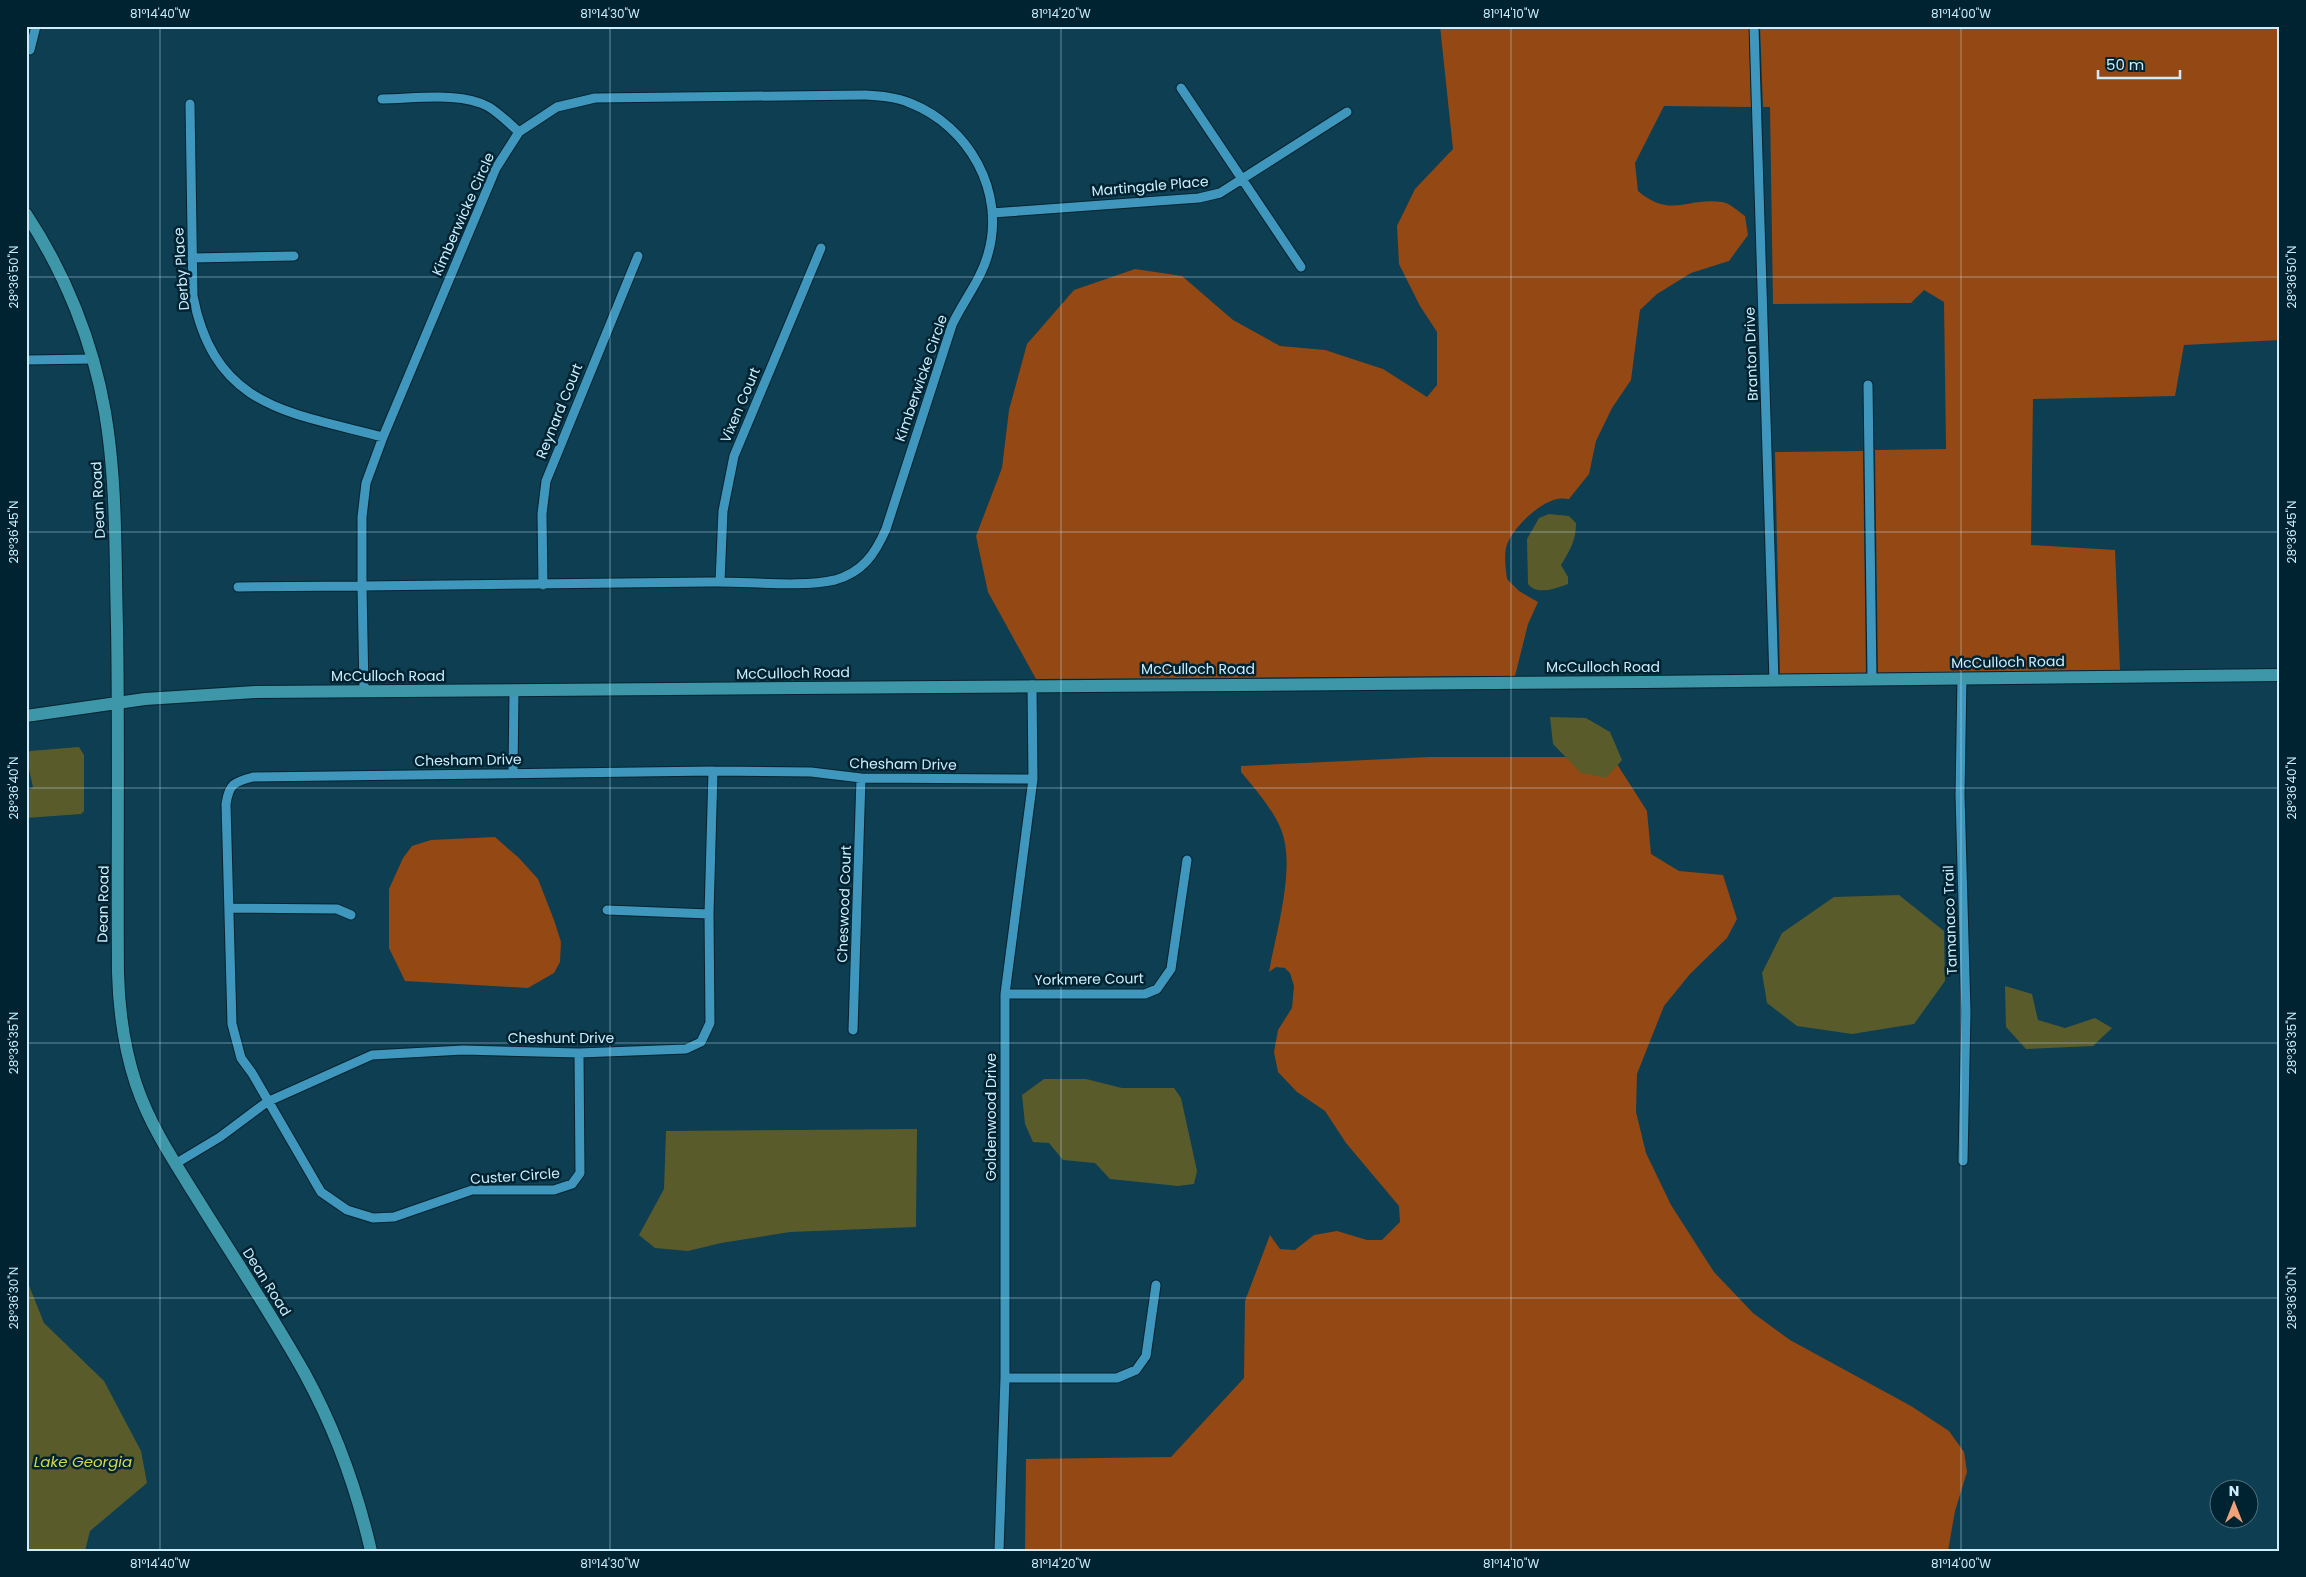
<svg xmlns="http://www.w3.org/2000/svg" width="2306" height="1577" viewBox="0 0 2306 1577" font-family="Poppins,sans-serif">
	<rect width="100%" height="100%" fill="#0d3e51"/>
	<path fill="#944814" d="M1440 26H1749L1751 107 1664 106 1635 163 1638 191C1671 219 1686 197 1722 202 1730 203 1739 212 1745 216L1748 235 1729 261 1691 273 1657 294 1640 310 1631 380 1612 408 1596 441 1589 474 1569 499C1566 499 1561 498 1558 499 1539 502 1510 530 1506 548 1504 558 1506 570 1507 579L1519 591 1538 602 1528 624 1515 676 1036 679 988 592 976 536 1002 468 1009 410 1027 344 1074 290 1135 269 1182 276 1233 320 1280 346 1325 350 1383 369 1427 397 1437 385V332L1420 306 1399 264 1397 226 1415 189 1453 149Z
		M1760 26H2280V340L2184 345 2175 396 2033 399 2031 545 2115 550 2120 670 1878 673 1875 450 1946 449 1944 302 1924 290 1911 303 1773 304 1770 107H1763Z
		M1863 451 1866 673 1780 674 1775 452Z
		M1429 757H1580L1617 764 1647 811 1651 854 1679 871 1723 875 1737 919 1727 938 1690 974 1664 1006 1637 1074 1636 1112 1646 1153 1671 1205 1714 1272 1753 1313 1790 1340 1911 1406 1949 1431 1964 1452 1967 1472 1955 1511 1948 1551H1025L1026 1459 1171 1457 1244 1378 1245 1301 1270 1235 1280 1249 1295 1250 1314 1235 1337 1231 1367 1240H1382L1400 1222 1399 1206 1346 1143 1325 1111 1297 1092 1278 1072 1274 1052 1278 1030 1292 1008 1294 986 1290 973 1285 968 1276 967 1269 972C1276 934 1293 876 1284 839 1279 816 1256 790 1241 772V766Z
		M495 837 519 858 538 879 554 920 561 942 560 962 554 973 528 988 405 981 389 948V889L403 858 412 846 431 840Z"/>
	<path fill="#5a5b2b" d="M1549 514 1569 516 1576 523C1576 541 1570 550 1561 565L1568 577V584C1557 588 1537 596 1528 584L1527 539 1539 518Z
		M1550 717 1586 718 1610 732 1622 760 1606 778 1581 773 1553 744Z
		M79 747 84 755V811L81 814 26 818V792L33 787 26 756 30 751Z
		M1899 895 1944 931 1945 981 1914 1024 1852 1034 1797 1026 1767 1003 1762 973 1782 933 1834 897Z
		M2005 986 2032 994 2038 1020 2065 1028 2095 1018 2112 1028 2093 1046 2026 1049 2006 1027Z
		M1044 1079H1086L1122 1088H1174L1181 1098 1197 1171 1194 1184 1178 1186 1110 1179 1095 1163 1063 1160 1049 1143 1033 1142 1025 1124 1022 1095Z
		M917 1129 916 1227 790 1232 721 1243 688 1251 655 1248 639 1235 664 1189 666 1131Z
		M26 1278 44 1323 104 1381 141 1451 147 1483 90 1531 85 1551H26Z"/>
	<g fill="none" stroke-linecap="round" stroke-linejoin="round">
		<defs>
			<path id="street" d="M1754 26 1774 681
				M30 50 36 26
				M1181 88 1301 267
				M865 95C880 96 896 97 910 103 969 126 1006 192 988 254 981 280 963 301 952 325L886 529C875 554 863 572 835 580 801 588 746 581 710 582 594 584 478 585 362 586V517L366 483 383 437 496 168 519 132 557 107 595 98Z
				M382 99C413 99 462 91 489 107 500 114 510 124 519 132
				M190 104 193 296C215 408 288 412 383 437
				M992 213 1199 198 1220 193 1347 112
				M192 258 294 256
				M26 360 93 359
				M1868 385 1872 679
				M720 582 723 511 734 456 821 248
				M543 585 542 514 546 481 638 256
				M238 587 362 586 364 691
				M1962 678 1960 795 1966 1012 1963 1161
				M513 773 514 691
				M229 908 337 909 351 915
				M607 910 709 914
				M1005 994H1145L1157 989 1171 969 1187 860
				M853 1030 861 778
				M579 1053 580 1173 572 1184 554 1190H472L394 1217 373 1218 347 1210 321 1192 252 1073 241 1058 232 1024 226 804C229 784 234 782 253 777L713 771 811 772 861 778 1033 779
				M175 1164 220 1137 267 1102 372 1055 463 1050 579 1053 686 1049 701 1042 710 1023 709 914 713 771
				M1005 1378H1117L1136 1370 1146 1356 1156 1285
				M999 1551 1005 1378V994L1033 779 1032 685"/>
			<path id="secondary" d="M26 214C65 273 93 342 105 412 117 482 115 555 117 626 119 741 117 857 118 973 119 1011 124 1048 136 1084 150 1126 175 1163 198 1200 234 1258 272 1315 305 1374 335 1429 357 1490 371 1551
				M26 716 145 699 255 692 1644 682 2280 675"/>
		</defs>
		<use href="#street" stroke="#07232f" stroke-width="11"/>
		<use href="#secondary" stroke="#07232f" stroke-width="14"/>
		<use href="#street" stroke="#3f97bd" stroke-width="9"/>
		<use href="#secondary" stroke="#3d97a9" stroke-width="12"/>
	</g>
	<path fill="none" stroke="#cdedfd" stroke-width="1" stroke-opacity="0.45" d="M160 26V1551M610 26V1551M1061 26V1551M1511 26V1551M1961 26V1551M26 277H2280M26 532H2280M26 788H2280M26 1043H2280M26 1298H2280"/>
	<g text-anchor="middle" stroke-width="5" stroke-linejoin="round" paint-order="stroke">
		<g font-size="14" fill="#cdedfd" stroke="#002332">
			<text transform="translate(1150 186) rotate(-5)" y="5">Martingale Place</text>
			<text transform="translate(463 214) rotate(-66)" y="5">Kimberwicke Circle</text>
			<text transform="translate(181 269) rotate(-94)" y="5">Derby Place</text>
			<text transform="translate(1751 354) rotate(-92)" y="5">Branton Drive</text>
			<text transform="translate(921 378) rotate(-71)" y="5">Kimberwicke Circle</text>
			<text transform="translate(740 405) rotate(-67)" y="5">Vixen Court</text>
			<text transform="translate(559 411) rotate(-68)" y="5">Reynard Court</text>
			<text transform="translate(98 500) rotate(-93)" y="5">Dean Road</text>
			<text transform="translate(2008 662) rotate(-1)" y="5">McCulloch Road</text>
			<text x="1603" y="672">McCulloch Road</text>
			<text x="1198" y="674">McCulloch Road</text>
			<text transform="translate(793 673) rotate(-1)" y="5">McCulloch Road</text>
			<text x="388" y="681">McCulloch Road</text>
			<text transform="translate(468 760) rotate(-1)" y="5">Chesham Drive</text>
			<text transform="translate(903 764) rotate(1)" y="5">Chesham Drive</text>
			<text transform="translate(103 904) rotate(-89)" y="5">Dean Road</text>
			<text transform="translate(844 904) rotate(-88)" y="5">Cheswood Court</text>
			<text transform="translate(1950 920) rotate(-92)" y="5">Tamanaco Trail</text>
			<text transform="translate(1089 979) rotate(-1)" y="5">Yorkmere Court</text>
			<text x="561" y="1043">Cheshunt Drive</text>
			<text transform="translate(991 1117) rotate(-90)" y="5">Goldenwood Drive</text>
			<text transform="translate(515 1176) rotate(-4)" y="5">Custer Circle</text>
			<text transform="translate(267 1282) rotate(58)" y="5">Dean Road</text>
		</g>
		<g font-size="15" font-style="italic" fill="#d7d748" stroke="#002332">
			<text x="83" y="1467">Lake Georgia</text>
		</g>
	</g>
	<rect width="2306" height="1577" fill="none" stroke="#002332" stroke-width="55"/>
	<g transform="translate(2234 1504)"><circle r="24" fill="#002332" stroke="#527483"/>
	<path d="M0-4L9 19L0 12L-9 19Z" fill="#f0a378"/>
	<text y="-8" font-size="14" font-weight="bold" text-anchor="middle" fill="#cdedfd">N</text>
	</g>
	<path d="M2098 70v8h82v-8" fill="none" stroke="#cdedfd" stroke-width="2.5"/>
	<text x="2106" y="70" font-size="15" fill="#cdedfd" stroke="#002332" stroke-width="4" paint-order="stroke">50 m</text>
	<rect x="28" y="28" width="2250" height="1522" fill="none" stroke="#cdedfd" stroke-width="2"/>
	<g font-size="12" text-anchor="middle" fill="#cdedfd">
		<text x="160" y="18">81°14'40"W</text>
		<text x="610" y="18">81°14'30"W</text>
		<text x="1061" y="18">81°14'20"W</text>
		<text x="1511" y="18">81°14'10"W</text>
		<text x="1961" y="18">81°14'00"W</text>
		<text transform="translate(14 277) rotate(-90)" y="4">28°36'50"N</text>
		<text transform="translate(2292 277) rotate(-90)" y="4">28°36'50"N</text>
		<text transform="translate(14 532) rotate(-90)" y="4">28°36'45"N</text>
		<text transform="translate(2292 532) rotate(-90)" y="4">28°36'45"N</text>
		<text transform="translate(14 788) rotate(-90)" y="4">28°36'40"N</text>
		<text transform="translate(2292 788) rotate(-90)" y="4">28°36'40"N</text>
		<text transform="translate(14 1043) rotate(-90)" y="4">28°36'35"N</text>
		<text transform="translate(2292 1043) rotate(-90)" y="4">28°36'35"N</text>
		<text transform="translate(14 1298) rotate(-90)" y="4">28°36'30"N</text>
		<text transform="translate(2292 1298) rotate(-90)" y="4">28°36'30"N</text>
		<text x="160" y="1568">81°14'40"W</text>
		<text x="610" y="1568">81°14'30"W</text>
		<text x="1061" y="1568">81°14'20"W</text>
		<text x="1511" y="1568">81°14'10"W</text>
		<text x="1961" y="1568">81°14'00"W</text>
	</g>
</svg>
